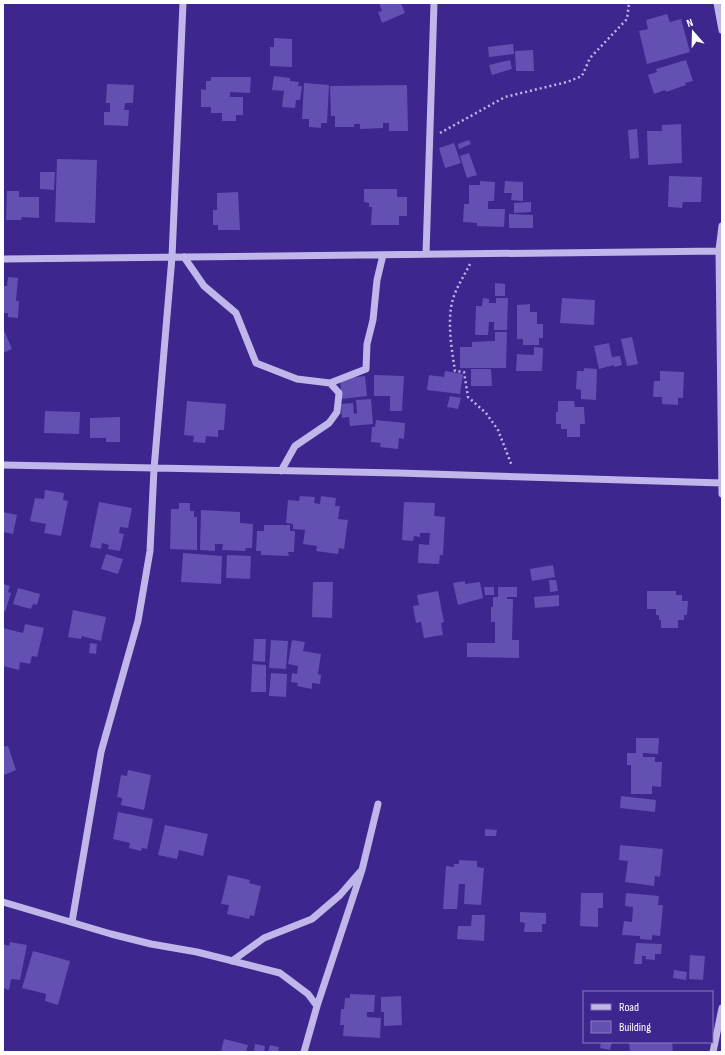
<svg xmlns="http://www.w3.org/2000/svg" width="725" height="1055" viewBox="0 0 725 1055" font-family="'Sofia Sans Condensed',sans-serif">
	<rect width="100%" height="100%" fill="#3d268d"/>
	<path fill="#644fb3" d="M379 3H401L405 13 382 23 378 12 382 11Z
		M667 14 670 22 681 19 690 52 647 64 639 31 648 29 646 20Z
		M274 38 292 39V67L270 66V47H274Z
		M513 44 514 54 489 57 488 47Z
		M533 50 534 71H516L515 51Z
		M510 60 512 69 492 75 489 65Z
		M686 60 693 81 685 83 686 85 666 92 665 90 654 94 648 75 657 72 656 69Z
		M274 76 290 78V81L299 82 298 86H302L300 100H296L295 108 282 107 284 91 272 90Z
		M211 77H251L250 93 230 92V97H243V115H236V121H222V113H211V107H201V89L206 90V81H211Z
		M304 83 329 85 327 123H321V128L309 127V119H302Z
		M107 84 134 85 133 103H125L124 110H129L128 126 104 125V112H110V103H106Z
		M407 85 408 131H389V123H383V128L360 129V124H354V127H335V116H331L330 86Z
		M681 124 682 163 648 165 647 131H662V125Z
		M637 129 639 158 630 159 628 130Z
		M469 140 471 144 459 149 458 144Z
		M454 143 461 163 445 168 439 148Z
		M469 153 477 175 467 178 460 156Z
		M57 159 97 160 95 223 55 222Z
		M40 172H55L54 190 40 189Z
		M669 176 702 177 701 202H683L682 208 668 207Z
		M480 181 495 182 494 201H488V209H505L504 227 477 226V223L463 222 464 204H469V185H480Z
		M505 181 523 182V201L511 200 512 193H504Z
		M364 189H397V197H407V216H399V225H371L372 207H369V203L364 202Z
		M7 191H19V197H39V218L22 217 21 220H6Z
		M238 192 240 230H218V225H213V210H217V193Z
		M531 202V212L514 213V203Z
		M509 214 533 215V228H509Z
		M8 277 18 278 16 301H19L18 318 8 317V313H3V286H7Z
		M495 283 505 284V296H495Z
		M483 298 489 299V303H496V298H508L507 330H494V322H489L488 335H475L476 306H482Z
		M562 298 595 300 594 325 560 323Z
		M530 304V312H537V324H543V338H539V345H523V339H517V305Z
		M3 328 12 349 3 353Z
		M495 332H507L506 368H460V347H472V342L495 341Z
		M632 337 638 364 627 366 621 339Z
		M609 343 612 357 620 356 622 365 614 367V365L599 369 594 346Z
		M534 347 543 348 542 371H516L517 354 534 355Z
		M584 368 597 369 596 400 581 399V390L576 389 577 371H584Z
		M471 369H491L492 386H471Z
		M445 371 463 374 460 394 427 390 429 375 444 377Z
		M660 371 684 372 683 398H678V405L662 404V397H653L654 381H660Z
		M374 375 404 376 402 411H390V396H374Z
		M365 376 367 396 342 399 340 379Z
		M450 396 461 398 458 409 447 407Z
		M371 399 373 424 350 426 349 417 342 418 341 404 353 403 354 414 357 413 356 400Z
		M187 401 226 404 224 430H218V437L206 436 205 443 193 442 194 436 184 435Z
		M558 401H574L575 407H584L585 424H580V437H567V429H561V424H556V412H558Z
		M45 411 80 412 79 434 44 433Z
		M120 417V442H106V438H90V418Z
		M376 420 405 423 404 439 399 438 398 449 380 447 381 443 371 442 372 427H375Z
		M45 490 64 493 63 500 68 501 61 536 44 533 46 524 30 521 35 498 44 499Z
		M300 496 315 497 314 503 320 504 321 496 336 498 335 506H340L338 519 348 520 344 549 339 548 338 554 316 551 317 546 303 544 305 530 293 529V524L286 523 288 500 299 501Z
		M99 502 132 508 128 528 120 527 119 533 124 534 120 551 108 549 109 545 102 543 101 549 90 547Z
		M404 502 435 503 434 516 445 517 443 555H440L439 564 418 563 419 544 429 545 430 533H420V537L414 536 413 541 402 540Z
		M179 503H190V511H194V517H197V550L170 549 171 509H179Z
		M201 510 240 512V523L253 524 252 548H246L245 551 222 550 223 544H215V551L200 550Z
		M3 512 17 515 13 534 3 532Z
		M264 525H290V531H295L294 552H288L289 556 261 555V551H256L257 531H264Z
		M183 553 222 556 221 584 181 582Z
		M106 554 123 559 118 574 101 569Z
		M227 555 251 556 250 579 226 578Z
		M553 565 555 577 532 581 530 569Z
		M549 580H556L558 591 550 592Z
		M465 581V584L480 582 483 598 458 605 453 583Z
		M313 582H333L332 618 312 617Z
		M3 584 10 586 8 592 11 593 5 612 3 611Z
		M484 587H494V595H485Z
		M498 587H517V597H507V599H513L512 640H519V658L467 657V643H495V622H491V607H493V597H498Z
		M18 588 40 594 37 605 33 604 31 609 13 604Z
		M438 591 444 622 441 623 443 635 424 638 421 622 416 623 413 606 419 605 417 595Z
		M647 591H676V595H682V601H688L687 615H684V620H678V628H661V620H659V615H656V609H647Z
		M559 595V606L535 608 534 597Z
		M73 610 106 617 101 641 82 636 81 639 68 637Z
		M25 624 44 628 37 657 32 656 30 664 20 662 19 670 3 666V628L23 633Z
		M254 639H266L265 662 253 661Z
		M271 640 288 641 286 669 269 668Z
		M292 640 305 642 303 651 321 654 318 674 321 675 320 684 312 683V689L297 686 298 683 291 682 292 673 297 674 298 666 288 664Z
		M90 643 97 644 96 654 89 653Z
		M252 664 266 665V692H251Z
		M271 673 287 674 286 697 269 696Z
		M636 738H659L658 754 643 753V757H655V762H662L661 787 652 786V794H631V765H627V753H636Z
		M8 746 16 770 4 775 3 747Z
		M128 770 151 775 144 810 121 805 122 798 117 797 121 775 127 776Z
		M621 796 656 800 655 812 620 808Z
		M118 812 153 819 147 849 142 848 141 851 129 848 130 843 113 839Z
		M165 825 208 834 203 856 179 850 177 859 158 855Z
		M485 829 497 830 496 836H485Z
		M620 845 663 849 660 877 655 876 654 886 625 882 628 861 619 860Z
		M459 860 477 861V867L484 868 481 905 464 904 465 884H459L457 909H443L446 866 454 867V864H459Z
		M228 875 250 880 249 883 261 886 254 916 250 915 249 919 227 914 229 905 221 904Z
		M581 893H603V908H598V927L580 926Z
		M626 893 659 896 658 905H663L660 936 652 935V940L640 939V936L622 935 624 921 632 922 633 907 625 906Z
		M520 912 546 913V924H542V932H524L525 923 520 922Z
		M472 915H485L484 941 457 939 458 926H471Z
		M10 942 27 945 20 980 11 979 9 990 3 988V944L9 946Z
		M636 943 662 944 661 954H655V960L645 959 646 956H642V964H634Z
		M33 951 70 961 58 1005 45 1001 46 994 22 988Z
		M690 955 705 956 703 980 689 979Z
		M674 970 687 972 686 980 673 978Z
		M350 994 375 995 374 1012H367V1017L381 1018 380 1038 343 1036 344 1025H340L341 1009H344L345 998H350Z
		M401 996 402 1025 384 1026V1012H381V997Z
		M224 1039 248 1045 246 1052H221Z
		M601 1042H612L610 1050 600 1048Z
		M629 1042H672L673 1052H630Z
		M255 1044 265 1046 264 1052H254Z
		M270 1045 279 1047 278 1052H268Z"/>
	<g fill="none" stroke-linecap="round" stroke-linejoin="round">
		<path stroke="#c0b6ea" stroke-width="2.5" stroke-dasharray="2 3" stroke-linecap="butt" d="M440 133 505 97 567 82 582 76 590 58 627 19 629 3
			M470 264C463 278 453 292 451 308 448 328 452 351 455 371L464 372 468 397 486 413 498 430 512 466"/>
		<path stroke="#c0b6ea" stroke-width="7" d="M717 3 722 30
			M722 226 719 250 722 494
			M426 254 434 3
			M184 257 204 286 236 313 256 363 297 379 330 383 339 393 337 412 329 423 295 446 281 471
			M3 259 722 251
			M330 383 366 369 367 344 373 320 377 280 383 255
			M3 465 398 473 722 483
			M3 902 111 934 151 944 197 952 280 973 308 994 317 1006
			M72 922 101 752 138 621 150 551 154 469 172 257 183 3
			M232 961 264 938 312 919 340 895 360 872
			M304 1052 317 1006 362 870 378 804
			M713 1052 722 1008"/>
	</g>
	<rect width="725" height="1055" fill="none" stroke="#ffffff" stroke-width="8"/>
	<rect x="583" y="991" width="130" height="52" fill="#3d268d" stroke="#8b7dbb"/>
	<rect x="591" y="1004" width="20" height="6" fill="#c0b6ea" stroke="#8b7dbb"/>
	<text x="619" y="1011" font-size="12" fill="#ffffff">Road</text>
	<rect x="591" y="1021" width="20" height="12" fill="#644fb3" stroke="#8b7dbb"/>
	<text x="619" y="1031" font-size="12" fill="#ffffff">Building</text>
	<g transform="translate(693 32) rotate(340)" stroke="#3d268d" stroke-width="3" paint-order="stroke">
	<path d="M0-3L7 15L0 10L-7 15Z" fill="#ffffff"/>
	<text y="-6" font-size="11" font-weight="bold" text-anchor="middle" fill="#ffffff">N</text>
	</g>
</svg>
